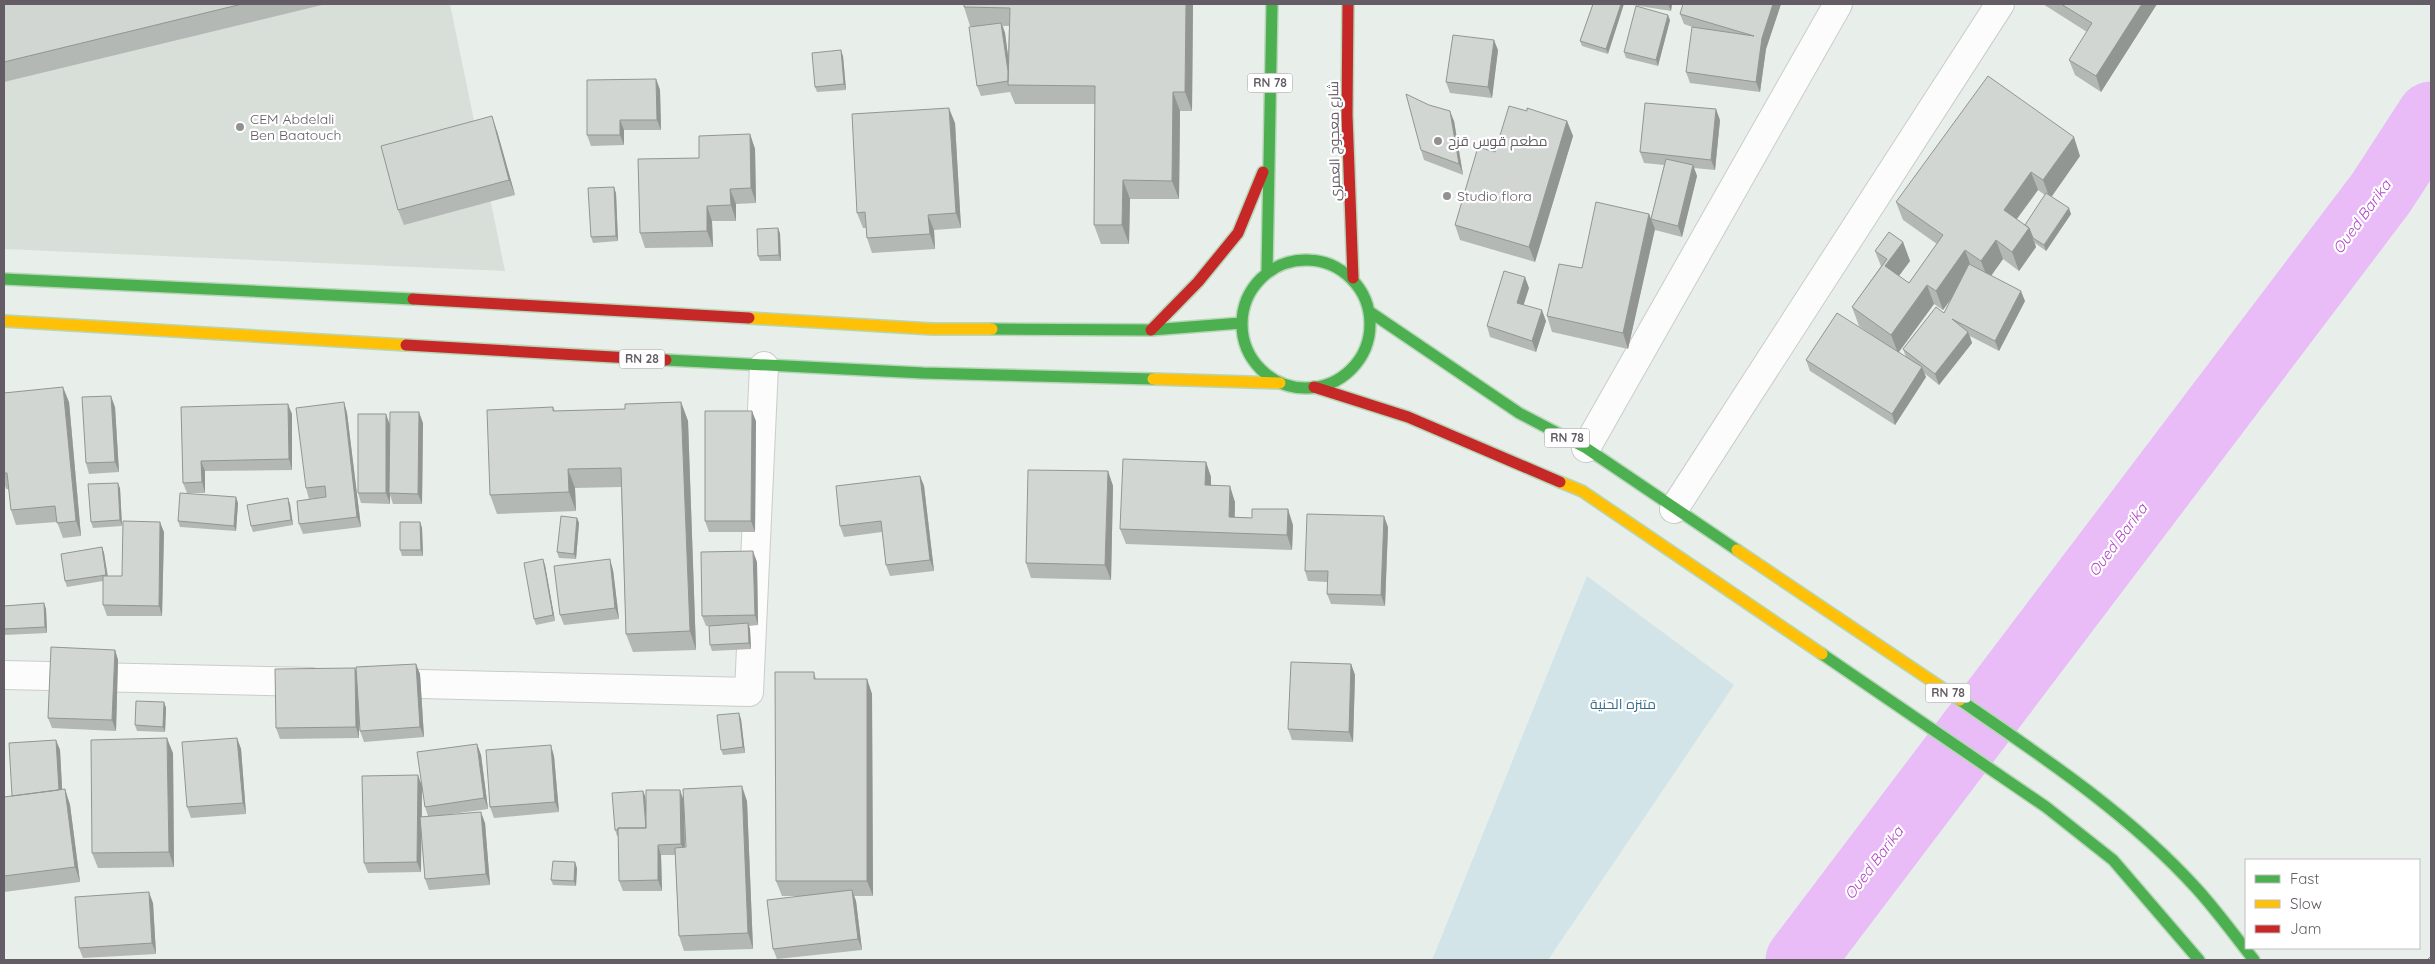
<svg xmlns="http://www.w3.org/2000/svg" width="2435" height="964" viewBox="0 0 2435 964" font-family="Quicksand,Cairo,sans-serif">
	<rect width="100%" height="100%" fill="#e8eee9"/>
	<path fill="#d8dfd9" d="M4 4H450L505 271 4 249Z"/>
	<path fill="#d3e4e8" d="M1587 576 1734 685 1548 960H1432Z"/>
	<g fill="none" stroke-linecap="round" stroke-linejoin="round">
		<path stroke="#e9bcf8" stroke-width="69" d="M1800 960 2381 193 2431 116"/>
		<defs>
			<path id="street" d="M1586 448 1838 4
				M1674 509 2000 4
				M4 675 311 682
				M382 683 749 692 764 366"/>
			<path id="fast" d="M1242 324a64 64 0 1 1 128 0a64 64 0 1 1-128 0Z
				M1267 272 1272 4
				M4 279 413 299
				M1370 312 1519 413 1586 448 1737 550
				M992 329 1151 330 1241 323
				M666 360 923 373 1153 379
				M1822 654 2046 807 2113 860 2199 960
				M1960 700C2043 757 2129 814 2197 889 2217 911 2235 936 2254 960"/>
			<path id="slow" d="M749 318 932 329H992
				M4 321 406 345
				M1153 379 1280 383
				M1560 482 1582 491 1822 654
				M1737 550 1960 700"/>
			<path id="jam" d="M1348 4 1347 115 1353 278
				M413 299 749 318
				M1151 330 1198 282 1238 233 1263 172
				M406 345 666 360
				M1314 387 1408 417 1560 482"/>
		</defs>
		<use href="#street" stroke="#cbcbcc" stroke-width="30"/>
		<use href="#fast" stroke="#b6d6b7" stroke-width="14"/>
		<use href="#slow" stroke="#b6d6b7" stroke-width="14"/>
		<use href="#jam" stroke="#b6d6b7" stroke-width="14"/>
		<use href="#street" stroke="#fcfcfc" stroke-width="28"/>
		<use href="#fast" stroke="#4caf50" stroke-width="11"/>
		<use href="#slow" stroke="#ffc107" stroke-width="11"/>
		<use href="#jam" stroke="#c62828" stroke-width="11"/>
	</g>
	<path fill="#b4b8b5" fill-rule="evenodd" d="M4 4H322V5L4 82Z
		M1193 4 1192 111H1180L1179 199H1130L1129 244H1101L1094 225 1095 104H1015L1010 92 981 96 977 86 978 26H970L964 7ZM1003 26H1009L1008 57 1005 33Z
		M1593 4 1608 54 1582 46 1580 41Z
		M1626 4H1672L1671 11Z
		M1781 4 1766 49 1760 92 1690 83 1686 72 1695 28 1684 24 1680 14Z
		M2043 4H2157L2101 92 2075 75 2069 60 2087 32Z
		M1670 20 1658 66 1626 58 1624 52Z
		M1498 50 1492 98 1450 93 1446 82Z
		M843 56 846 90 817 92 815 87Z
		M656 79 660 90 661 130H624V145L591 146 587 135Z
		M1527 111 1567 121 1573 136 1535 262 1460 240 1455 225 1495 152Z
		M1720 120 1715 170 1694 168 1697 176 1682 237 1655 230V229L1628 349 1552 332 1547 316 1582 268 1649 214 1651 219 1664 165 1644 163 1640 152Z
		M1454 121 1463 175 1424 160 1421 150Z
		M955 123 961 228 934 230 935 249 872 253 867 238 866 228H863L857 213Z
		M497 131 515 195 404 225 398 210Z
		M750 134 755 149 756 203 736 204V221H712L713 247 645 248 640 233 699 158Z
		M2080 156 2051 197 2071 214 2046 251 2035 243 2036 247 2019 271 2003 259 1991 276 2025 301 1999 351 1970 336 1972 343 1939 385 1924 373 1926 377 1895 425 1810 371 1806 360 1876 338 1859 326 1852 307 1881 266 1875 251 1903 242 1910 261 1899 276 1909 283 1937 244 1903 220 1896 202ZM2038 190 2045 195 2025 225 2017 219ZM1951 299 1944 313 1903 349 1906 357 1899 352 1934 304 1943 310Z
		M616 193 618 241 593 243 591 237Z
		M780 233 781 261H760L758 256Z
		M1529 288 1523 305 1546 321 1536 352 1490 337 1487 326Z
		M4 393 69 402 81 536 63 538 57 522 16 525 11 510 9 489H6L4 482Z
		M344 402 347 413 361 527 303 534 299 524 326 497 309 499 306 488Z
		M681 402 688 421 696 650 633 652 626 634 621 487 575 488 576 511 497 514 490 495 553 407 555 411 625 409Z
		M115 407 119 472 89 474 86 463Z
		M181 407 292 414V470L205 471V493H187L183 483Z
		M756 421 755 532H709L705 521Z
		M423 423 422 504H393L390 495V504L361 503 358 493 390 424Z
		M1206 462 1211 477V485L1235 502V517L1252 518 1293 525 1292 550 1126 544 1120 529Z
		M1108 471 1113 486 1111 580 1031 578 1026 563Z
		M920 476 924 486 934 571 890 576 886 565 882 532 844 537 840 526Z
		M120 488 122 526 93 528 91 522Z
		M238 503 236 531 180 527 178 521Z
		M290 504 293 525 253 532 251 526Z
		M577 518 579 523 576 559 559 558 557 552Z
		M420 522 422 528 423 556H402L400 550Z
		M1388 527 1385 606 1331 604 1327 594V582L1308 581 1305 571Z
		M164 532 162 616H107L103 605V581L67 587 65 581 102 547 104 553 108 576H122Z
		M757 562 758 625 749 626 750 629 751 649 712 651 710 645 709 626H706L702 616Z
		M545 565 555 621 536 625 534 619Z
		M613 570 619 619 564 625 560 615Z
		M44 603 46 609 47 633 4 635V606Z
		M115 650 118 660 116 731 52 728 48 718Z
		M416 664 420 674 424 737 364 742 360 731 359 718V738L280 739 276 728 356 673Z
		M1351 664 1355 675 1353 742 1292 740 1288 729Z
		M814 672 816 679H867L872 694 873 896H854L856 901 862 950 777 959 773 949 805 896H782L776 881Z
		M164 702 166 708 165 732 137 731 135 725Z
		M741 719 745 753 723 755 721 750Z
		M237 738 241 749 246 814 191 818 187 807Z
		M56 740 60 750 62 790 65 789 70 805 80 882 4 892V797L12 796Z
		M477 744 481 755 488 809 444 815 485 823 490 885 429 890 425 879 421 831V872L368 873 364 863 422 784ZM422 787 425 807 428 816 422 817Z
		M173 753 174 867 98 868 92 853Z
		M554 756 559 812 494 818 490 807Z
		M643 791 645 796 646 805 684 800 747 801 753 949 684 951 679 936 675 855H661L662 891H623L619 881 618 836H617L615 830ZM684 811 686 847H685Z
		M577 868 576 886 553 885 551 880Z
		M153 903 156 954 83 958 79 948Z"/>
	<path fill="#929693" d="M1186 4H1193L1192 111 1185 92Z
		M1621 4H1624L1608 54 1606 49Z
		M1668 4H1672L1671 11Z
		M1773 4H1781L1766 49 1760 92 1756 82 1762 38Z
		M2142 4H2157L2101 92 2096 76Z
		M1668 15 1670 20 1658 66 1656 60Z
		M1001 23 1005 33 1012 85 1009 81Z
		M1494 40 1498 50 1492 98 1488 87Z
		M841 50 843 56 846 90 844 84Z
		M656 79 660 90 661 130 657 120Z
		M1173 92 1180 111 1179 199 1172 181Z
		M949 108 955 123 961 228 956 213Z
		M1716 109 1720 120 1715 170 1711 160Z
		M1450 111 1454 121 1463 175 1459 164Z
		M492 116 497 131 515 195 509 180Z
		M620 120 624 130V145L620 135Z
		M1567 121 1573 136 1535 262 1529 247Z
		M750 134 755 149 756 203 751 188Z
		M2074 137 2080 156 2050 199 2043 180Z
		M1693 165 1697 176 1682 237 1678 226Z
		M2031 172 2038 190 2010 228 2004 210Z
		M1123 180 1130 199 1129 244 1122 225Z
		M614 187 616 193 618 241 616 236Z
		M730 189 736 204V221L731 205Z
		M707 206 712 221 713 247 707 231Z
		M2069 208 2071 214 2046 251 2044 245Z
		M1649 214 1655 229 1628 349 1623 333Z
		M928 215 934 230 935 249 930 234Z
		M778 228 780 233 781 261 779 255Z
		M2029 228 2036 247 2019 271 2012 252Z
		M1996 240 2003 259 1988 280 1981 261Z
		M1903 242 1910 261 1892 285 1885 266Z
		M1965 250 1972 269 1943 310 1936 291Z
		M1525 277 1529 288 1521 313 1517 303Z
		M1927 285 1934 304 1898 353 1891 335Z
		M2021 291 2025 301 1999 351 1995 341Z
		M1542 310 1546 321 1536 352 1532 341Z
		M1968 332 1972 343 1939 385 1935 374Z
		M1922 367 1926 377 1895 425 1892 414Z
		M63 387 69 402 81 536 76 521Z
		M111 396 115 407 119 472 115 462Z
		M344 402 347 413 361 527 357 517Z
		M681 402 688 421 696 650 690 631Z
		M288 404 292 414V470L289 459Z
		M752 411 756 421 755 532 751 521Z
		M419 412 423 423 422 504 418 494Z
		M386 414 390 425V504L386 493Z
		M201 461 205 471V493L202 482Z
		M1206 462 1211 477V500L1205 485Z
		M568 469 575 488 576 511 569 492Z
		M1108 471 1113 486 1111 580 1105 565Z
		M920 476 924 486 934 571 930 560Z
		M118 483 120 488 122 526 120 520Z
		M1230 486 1235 502 1234 532 1229 517Z
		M236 497 238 503 236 531 234 526Z
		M288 498 290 504 293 525 291 520Z
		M1288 509 1293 525 1292 550 1287 535Z
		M1384 516 1388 527 1385 606 1381 595Z
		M577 518 579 523 576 559 574 554Z
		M160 522 164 532 162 616 159 606Z
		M420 522 422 528 423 556 421 550Z
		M102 547 104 553 108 580 106 575Z
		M753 551 757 562 758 625 755 615Z
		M543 559 545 565 555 621 553 615Z
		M610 559 613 570 619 619 615 608Z
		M44 603 46 609 47 633 45 627Z
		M748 623 750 629 751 649 749 643Z
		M115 650 118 660 116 731 112 720Z
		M416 664 420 674 424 737 420 727Z
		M1351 664 1355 675 1353 742 1349 732Z
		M355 668 358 678 359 738 356 727Z
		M867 679 872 694 873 896 867 881Z
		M164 702 166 708 165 732 163 727Z
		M739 713 741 719 745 753 743 747Z
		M167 738 173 753 174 867 169 852Z
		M237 738 241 749 246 814 243 803Z
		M56 740 60 750 63 805 59 795Z
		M477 744 481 755 488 809 484 798Z
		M551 745 554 756 559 812 555 802Z
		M418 775 422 786 421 872 417 862Z
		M742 786 747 801 753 949 748 933Z
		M65 789 70 805 80 882 75 867Z
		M680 790 684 801 685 855 681 844Z
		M643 791 645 796 649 833 647 828Z
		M481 812 485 823 490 885 486 874Z
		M658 845 661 855 662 891 658 880Z
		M575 862 577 868 576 886 574 881Z
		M852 890 856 901 862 950 858 939Z
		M149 892 153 903 156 954 152 943Z"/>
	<path fill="#d1d6d2" stroke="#929693" d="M4 4H242L4 62Z
		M964 4H1186L1185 92H1173L1172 181 1123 180 1122 225H1094L1095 86 1008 85 1010 8 964 7Z
		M1593 4H1621L1606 49 1580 41Z
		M1683 4H1773L1762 38 1756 82 1686 72 1692 27 1754 36 1680 14Z
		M2061 4H2142L2096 76 2069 60 2092 23Z
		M1636 6 1668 15 1656 60 1624 52Z
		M1001 23 1008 71V81L977 86 969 27Z
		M1453 35 1494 40 1488 87 1446 82Z
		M841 50 844 84 815 87 812 53Z
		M1988 76 2074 137 2043 180 2031 172 2004 210 2029 228 2012 252 1996 240 1981 261 1965 250 1936 291 1927 285 1891 335 1852 307 1887 259 1875 251 1889 232 1903 242 1885 266 1909 283 1943 235 1896 202Z
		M656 79 657 120H620V135H587V80Z
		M1406 94 1429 105 1450 111 1459 164 1421 150Z
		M1645 103 1716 109 1711 160 1640 152Z
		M1509 106 1527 111V108L1567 121 1529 247 1455 225 1478 147 1495 152Z
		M949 108 956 213 928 215 930 234 867 238 865 212 857 213 852 114Z
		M492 116 509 180 398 210 381 146Z
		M750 134 751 188 730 189 731 205 707 206V231L640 233 638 159 699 158V136Z
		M1666 159 1693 165 1678 226 1651 219Z
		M614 187 616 236 591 237 588 188Z
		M2046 193 2069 208 2044 245 2033 238 2029 228 2025 225Z
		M1596 202 1649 214 1623 333 1547 316 1559 264 1582 268Z
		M778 228 779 255 758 256 757 229Z
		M1969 264 2021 291 1995 341 1952 319 1968 332 1935 374 1903 349 1936 307 1944 313Z
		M1504 271 1525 277 1517 303 1542 310 1532 341 1487 326Z
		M1837 313 1922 367 1892 414 1806 360Z
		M63 387 76 521 57 523 55 506 11 510 7 473H4V393Z
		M111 396 115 462 86 463 82 397Z
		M344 402 357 517 299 524 297 501 326 497 325 486 306 488 296 408Z
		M681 402 690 631 626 634 621 468 568 469 569 492 490 495 487 410 553 407V411L625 409V404Z
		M288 404 289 459 201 461 202 482 183 483 181 407Z
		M705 411H752L751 521H705Z
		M390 412H419L418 494 389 493Z
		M358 414H386V493H358Z
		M1123 459 1206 462 1205 485 1230 486 1229 517 1252 518V509H1288L1287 535 1120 529Z
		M1028 470 1108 471 1105 565 1026 563Z
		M920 476 930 560 886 565 881 521 840 526 836 486Z
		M118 483 120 520 91 522 88 484Z
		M180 493 236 497 234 526 178 521Z
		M288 498 291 520 251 526 247 505Z
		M1307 514 1384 516 1381 595 1327 594 1328 571H1305Z
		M561 516 577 518 574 554 557 552Z
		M123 521 160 522 159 606 103 605V576H122Z
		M400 522H420L421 550H400Z
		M102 547 106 575 65 581 61 554Z
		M753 551 755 615 702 616 701 552Z
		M543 559 553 615 534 619 524 563Z
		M610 559 615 608 560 615 554 566Z
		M44 603 45 627 4 629V606Z
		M748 623 749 643 710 645 709 626Z
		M51 647 115 650 112 720 48 718Z
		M1291 662 1351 664 1349 732 1288 729Z
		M416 664 420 727 360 731 356 667Z
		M355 668 356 727 276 728 275 669Z
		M775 672H814V679H867V881H776Z
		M136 701 164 702 163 727 135 725Z
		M739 713 743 747 721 750 717 715Z
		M167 738 169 852 92 853 91 740Z
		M237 738 243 803 187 807 182 742Z
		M56 740 59 790 12 796 9 743Z
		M477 744 484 798 425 807 417 752Z
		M551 745 555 802 490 807 486 750Z
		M418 775 417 862 364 863 362 776Z
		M742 786 748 933 679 936 675 848 686 847 683 789Z
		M65 789 75 867 4 876V797Z
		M646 790H680L681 844 658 845V880L619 881 618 828H646Z
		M643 791 646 828H618V830H615L612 793Z
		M481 812 486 874 425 879 420 817Z
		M553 861 575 862 574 881 551 880Z
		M852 890 858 939 773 949 767 900Z
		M149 892 152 943 79 948 75 897Z
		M2431 956V960H2427Z"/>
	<g fill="#939094" stroke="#fff" stroke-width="2">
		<circle cx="240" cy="127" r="5"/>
		<circle cx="1438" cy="141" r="5"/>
		<circle cx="1447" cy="196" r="5"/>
	</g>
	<g text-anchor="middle" stroke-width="4.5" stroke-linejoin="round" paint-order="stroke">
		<g fill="#fff" stroke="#938e94" stroke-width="1">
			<rect x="1247.5" y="73.5" width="45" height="19" rx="4"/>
			<rect x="619.5" y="349.5" width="45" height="19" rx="4"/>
			<rect x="1544.5" y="428.5" width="45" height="19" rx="4"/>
			<rect x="1925.5" y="683.5" width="45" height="19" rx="4"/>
		</g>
		<g font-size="12" font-weight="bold" fill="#655d66">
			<text x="1270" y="87">RN 78</text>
			<text x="642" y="363">RN 28</text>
			<text x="1567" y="442">RN 78</text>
			<text x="1948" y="697">RN 78</text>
		</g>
		<g font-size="14" fill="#655d66" stroke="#fff" text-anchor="start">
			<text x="250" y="124">CEM Abdelali<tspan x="250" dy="16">Ben Baatouch</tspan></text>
			<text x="1448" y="146">مطعم قوس قزح</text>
			<text x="1457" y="201">Studio flora</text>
		</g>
		<g font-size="14" fill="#655d66" stroke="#fff">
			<text transform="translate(1334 141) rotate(-91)" y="5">شارع معجوج العمري</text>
		</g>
		<g font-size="14" fill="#366d8d" stroke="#fff">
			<text x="1623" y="709">متنزه الحنية</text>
		</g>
		<g font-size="15" font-style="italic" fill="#b046c6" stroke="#fff">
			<text transform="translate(2362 217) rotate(-54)" y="5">Oued Barika</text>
			<text transform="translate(2118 540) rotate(-53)" y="5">Oued Barika</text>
			<text transform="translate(1874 863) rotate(-53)" y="5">Oued Barika</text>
		</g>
	</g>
	<rect width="2435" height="964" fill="none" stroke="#655d66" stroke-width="10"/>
	<rect x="2245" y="859" width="175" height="90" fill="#ffffff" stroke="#c1bec2"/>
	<rect x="2255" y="875" width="25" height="8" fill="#4caf50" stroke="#c1bec2"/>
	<text x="2290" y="884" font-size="15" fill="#655d66">Fast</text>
	<rect x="2255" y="900" width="25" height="8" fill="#ffc107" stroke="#c1bec2"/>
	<text x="2290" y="909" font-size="15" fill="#655d66">Slow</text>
	<rect x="2255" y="925" width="25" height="8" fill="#c62828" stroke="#c1bec2"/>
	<text x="2290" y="934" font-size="15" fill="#655d66">Jam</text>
</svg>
